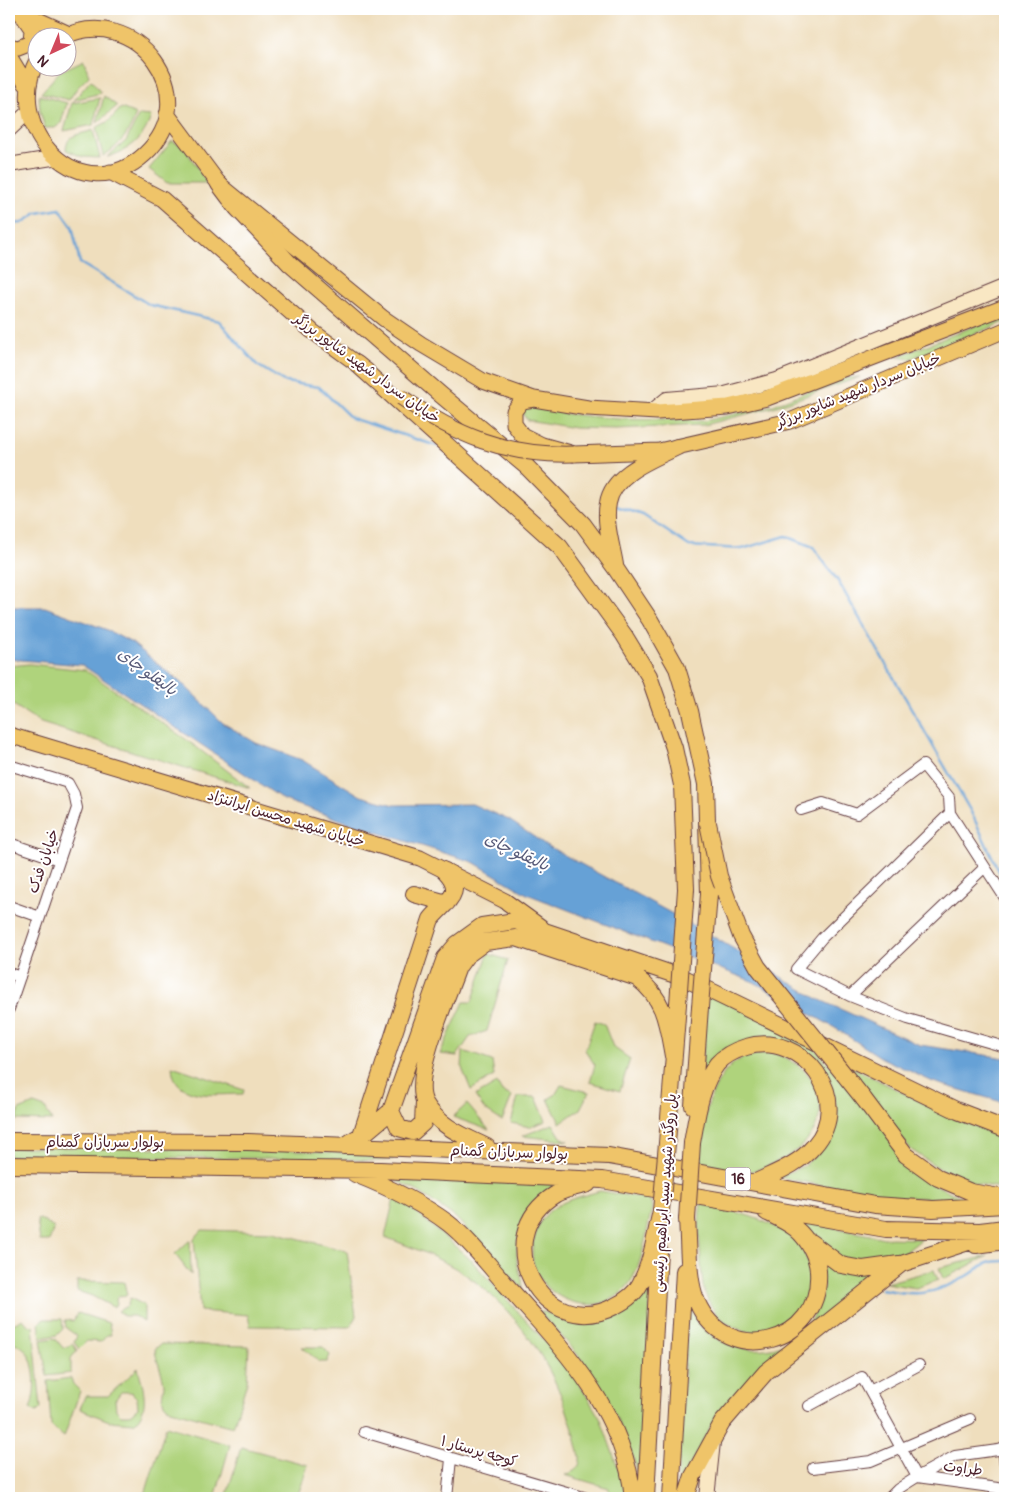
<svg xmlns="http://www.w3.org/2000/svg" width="1014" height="1507" viewBox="0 0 1014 1507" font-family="Pangolin,'Playpen Sans Arabic',sans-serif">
	<rect width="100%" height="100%" fill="#fff"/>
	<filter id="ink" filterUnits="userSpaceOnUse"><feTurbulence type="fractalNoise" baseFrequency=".02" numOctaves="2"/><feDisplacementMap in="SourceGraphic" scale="10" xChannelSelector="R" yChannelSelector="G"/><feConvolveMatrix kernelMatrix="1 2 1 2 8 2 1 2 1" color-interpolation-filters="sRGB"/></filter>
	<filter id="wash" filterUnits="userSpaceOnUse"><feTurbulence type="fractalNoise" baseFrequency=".0096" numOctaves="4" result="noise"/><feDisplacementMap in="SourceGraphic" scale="20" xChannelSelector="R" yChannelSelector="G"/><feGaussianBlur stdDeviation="1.12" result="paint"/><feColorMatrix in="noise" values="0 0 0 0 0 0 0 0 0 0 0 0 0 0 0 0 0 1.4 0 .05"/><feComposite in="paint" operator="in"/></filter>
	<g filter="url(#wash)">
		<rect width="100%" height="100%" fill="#efdebd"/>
		<path fill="#afd37c" stroke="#7c7954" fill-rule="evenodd" d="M84 60 89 76 77 88 69 100 41 93 59 72Z
			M91 80 101 93 74 100Z
			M39 95 67 103 61 123 55 128H45L40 112Z
			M104 96 117 106 97 123Z
			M100 98 93 125 64 131 72 103Z
			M121 108 136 114C130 133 119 146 103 156L96 128 109 121Z
			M139 115 151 116C145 138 129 151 107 157L126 141Z
			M93 130 100 158 83 157 66 150C66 133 81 135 93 130Z
			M172 141 184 147 207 183H167L149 169Z
			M1005 314V322L910 359 897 357Z
			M860 377 774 407 704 425 616 429 575 428 527 420 521 411 522 407 532 406 567 414 618 419 704 421 773 405 842 378Z
			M29 664 85 670 187 740 250 788 41 723 9 702V666Z
			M488 954 508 960 487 1031 470 1037 457 1056 440 1054 464 1002H472Z
			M707 993 809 1042 935 1185 967 1200 878 1196 778 1177 804 1166 823 1148 832 1131 836 1107 830 1081 824 1070 758 1039 701 1080Z
			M595 1021 604 1024 613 1047 630 1059 620 1091 590 1082 595 1065 585 1050Z
			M463 1051 492 1061 494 1076 471 1090 462 1068Z
			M773 1053C836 1073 835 1137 776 1162 768 1165 758 1171 751 1171 734 1172 715 1165 698 1162 699 1132 710 1076 739 1060 750 1054 761 1054 773 1053Z
			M846 1064 959 1121 1005 1135V1186L994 1187 974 1183 942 1170 910 1149Z
			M172 1066 244 1090 243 1094C218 1094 173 1102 172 1066Z
			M497 1083 502 1092 512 1096 502 1121 485 1110 475 1096Z
			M561 1085 589 1092 580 1109 560 1123 548 1099 555 1095Z
			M518 1097H536L546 1121 530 1127 511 1123Z
			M34 1104 45 1108 52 1121 16 1120 19 1110Z
			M467 1104 489 1130 453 1117Z
			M553 1124 561 1137 568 1141 522 1136Z
			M9 1147 275 1149 394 1156 393 1159 373 1161 350 1159 9 1156Z
			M463 1178 558 1184C526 1207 515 1222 517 1262 518 1272 524 1278 522 1288L455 1217 419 1192 393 1179Z
			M600 1191 650 1199 652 1208C646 1231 644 1260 631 1281 599 1332 516 1292 535 1236 538 1226 543 1216 551 1210 565 1199 583 1196 600 1191Z
			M395 1194 471 1260 571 1370 601 1420 627 1493V1498H608L609 1488 565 1475C575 1472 581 1467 580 1457 565 1387 533 1328 477 1283 451 1262 416 1249 385 1237Z
			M701 1204C733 1211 763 1217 790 1236 801 1244 809 1259 810 1272 815 1335 732 1356 707 1298 702 1289 702 1275 701 1265 700 1244 697 1224 701 1204Z
			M787 1218 884 1238 922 1239 799 1335 761 1368 715 1418 677 1489 688 1304C692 1310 695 1318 699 1324 722 1351 770 1359 797 1336 812 1323 820 1304 824 1286Z
			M40 1219 54 1228 49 1241H40L37 1220Z
			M202 1230 273 1232 347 1251 356 1316 350 1327 250 1326 248 1315 200 1311 194 1239Z
			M190 1240 191 1275 175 1254Z
			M988 1256 943 1279 939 1268Z
			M934 1270 938 1280 916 1288 886 1283Z
			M651 1280 641 1481C627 1438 610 1397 582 1360 569 1343 553 1327 538 1311 548 1312 555 1316 564 1318 608 1329 625 1313 651 1280Z
			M77 1281 124 1282 127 1295 118 1296 116 1300 117 1304 113 1307 92 1296 77 1291Z
			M130 1298 144 1305V1322L134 1316H124L118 1311 127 1306Z
			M78 1313 109 1323 111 1335H107L101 1342 87 1341 79 1349 74 1342 77 1336 66 1328 65 1320 73 1321Z
			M23 1319 28 1325 33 1326 41 1408 37 1412 30 1409C38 1389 38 1344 9 1342V1326Z
			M44 1319H62L63 1329 57 1335 41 1338 39 1323Z
			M55 1338 63 1348 73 1344 77 1351 71 1358V1373L47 1376 41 1340Z
			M161 1344 249 1346 247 1382 233 1427 171 1410C167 1407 164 1405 163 1401 161 1395 164 1390 164 1385 163 1372 156 1362 155 1349Z
			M302 1347H323L330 1355 327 1362H319Z
			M138 1368C143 1387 151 1409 134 1423L109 1421 80 1409 85 1396H108ZM121 1392H131L137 1398 138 1408 130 1415H121L116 1410 115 1400Z
			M71 1378 73 1384 80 1391 64 1437 51 1426 48 1381Z
			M166 1426 230 1445 215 1498H144Z
			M241 1447 308 1465 297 1498H226Z"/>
		<path fill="#66a1d6" stroke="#586080" d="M9 607H45L105 629 132 643 185 686 223 723 256 743 302 760 361 796 394 805 472 804 509 820 546 845 702 930 818 999 920 1045 1005 1058V1103L933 1082 882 1058 835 1028 754 982 527 894 473 862 364 828 284 800 82 665 9 659Z"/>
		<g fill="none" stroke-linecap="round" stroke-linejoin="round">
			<path stroke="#66a1d6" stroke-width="2.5" d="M9 224 22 223 37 213 60 209 72 226 80 263 150 305 219 321 257 365 285 382 319 387 351 418 437 446
				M616 506 643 515 689 546 742 549 786 536 813 547 838 581 971 812 1005 884
				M881 1289C915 1296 931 1296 964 1278 983 1268 980 1261 1005 1261"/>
		</g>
	</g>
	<g filter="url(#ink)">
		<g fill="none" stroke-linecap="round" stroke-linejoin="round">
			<defs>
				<path id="minor" d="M9 765 68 783 74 794 77 808 9 1009
					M801 810 823 803 857 814 923 765 949 797 950 813
					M9 843 59 860
					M1005 898 950 813 822 938 796 969 850 996 908 1019 1005 1047
					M9 906 40 917
					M9 973 20 977
					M850 996 985 867
					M870 1391 919 1365
					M809 1406 862 1377 917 1477 955 1456 1005 1449
					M364 1432 587 1498
					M1003 1448 1005 1466
					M813 1468 871 1461 970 1419
					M447 1498 451 1459
					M889 1498 898 1489 917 1477 1005 1489"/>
				<path id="secondary" d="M9 130 25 115
					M9 165 52 158
					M651 412 667 399 725 394 777 380 1005 287
					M707 1498 713 1442"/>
				<path id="primary" d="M14 9 69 34
					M9 46 18 48 31 43 32 29 21 13
					M9 56 26 84
					M38 58C0 131 82 212 145 154 207 97 136 0 61 38
					M167 114 219 184 383 318 421 344 483 381 534 399 588 408 657 412 728 407 767 398 1005 307
					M110 172 162 199 312 331 367 371
					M534 399 522 401 514 411V424L522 435 542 445 574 454 659 451 790 421 1005 330
					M9 735 420 858 505 901 541 927"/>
				<path id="trunk" d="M219 184 237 208 290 264 441 395 526 466 583 524 616 569 650 620 677 668 690 711 706 784 709 894
					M357 364 560 547 624 635 649 676 674 748 682 785 686 889
					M615 565C612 546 604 523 608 503 613 473 653 459 677 447
					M414 894 447 903
					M863 1098 906 1155 938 1178 971 1192 1005 1198
					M693 1106 700 1007
					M391 1111 399 1128 413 1132 423 1123 424 1102
					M361 1135 431 919C446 901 466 893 445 871
					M9 1141 248 1142 609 1156 875 1205 933 1209 1005 1205
					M667 1143 678 1004
					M692 1143C697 1116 700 1087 717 1064 724 1056 736 1050 746 1047 803 1030 855 1100 814 1146 799 1164 777 1172 756 1182
					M344 1146 366 1132 391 1111 445 958 457 944 482 926 515 921 684 978 958 1111 1005 1129
					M487 1147C464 1136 438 1126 425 1103 411 1077 448 996 458 967L466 956 485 942 516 938 637 978C665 999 667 1023 673 1056
					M9 1165 380 1170 602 1180 886 1229 980 1231 1005 1228
					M355 1174C388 1187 420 1202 448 1223 471 1241 489 1266 508 1287 563 1348 625 1412 633 1498
					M588 1184C578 1187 565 1189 556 1194 484 1237 544 1344 615 1306 625 1301 635 1294 640 1284 652 1262 655 1235 661 1211
					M687 1219C689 1243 687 1280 697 1302 726 1369 823 1345 818 1271 817 1256 808 1239 796 1229 787 1222 776 1217 766 1212
					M810 1242 841 1265 863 1269 899 1264
					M976 1245 1005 1241
					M646 1498 659 1250
					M671 1498 684 1271
					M686 1498 693 1476 722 1423 766 1372 901 1264 987 1236"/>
			</defs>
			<use href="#minor" stroke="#633c41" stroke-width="12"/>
			<use href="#secondary" stroke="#633c41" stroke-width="16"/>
			<use href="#primary" stroke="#633c41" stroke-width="17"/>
			<use href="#trunk" stroke="#633c41" stroke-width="18"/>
			<use href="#minor" stroke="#fff" stroke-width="10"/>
			<use href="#secondary" stroke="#f9e7c3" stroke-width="14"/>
			<use href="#primary" stroke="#efc469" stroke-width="15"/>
			<use href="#trunk" stroke="#efc469" stroke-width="16"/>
			<defs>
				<path id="primary-bridge" d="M401 397C457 436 505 456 574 454"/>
				<path id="trunk-bridge" d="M708 823 719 876 741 936 758 967 863 1098
					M678 1004 686 889
					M700 1007 709 894
					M661 1211 667 1143
					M687 1219 692 1143"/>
			</defs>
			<use href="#primary-bridge" stroke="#633c41" stroke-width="17" stroke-linecap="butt"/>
			<use href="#trunk-bridge" stroke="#633c41" stroke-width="18" stroke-linecap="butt"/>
			<use href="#primary-bridge" stroke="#efc469" stroke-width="15"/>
			<use href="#trunk-bridge" stroke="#efc469" stroke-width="16"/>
		</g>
	</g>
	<g text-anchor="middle" stroke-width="4" stroke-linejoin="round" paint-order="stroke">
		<rect fill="#fff" stroke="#80626b" stroke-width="1" x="725.5" y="1167.5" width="25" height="23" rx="4"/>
		<g font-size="14" font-weight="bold" fill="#4a1f2b">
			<text x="738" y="1184">16</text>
		</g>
		<g font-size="15" fill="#4a1f2b" stroke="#fff">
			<text transform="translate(367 368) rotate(36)" y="5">خیابان سردار شهید شاپور برزگر</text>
			<text transform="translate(858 390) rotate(-22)" y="5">خیابان سردار شهید شاپور برزگر</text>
			<text transform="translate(286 818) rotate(17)" y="5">خیابان شهید محسن ایراننژاد</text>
			<text transform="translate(43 861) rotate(-71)" y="5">خیابان فدک</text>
			<text x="105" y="1147">بولوار سربازان گمنام</text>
			<text transform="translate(509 1152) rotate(2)" y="5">بولوار سربازان گمنام</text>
			<text transform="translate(664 1193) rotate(-86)" y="5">پل روگذر شهید سید ابراهیم رئیسی</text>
			<text transform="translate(479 1451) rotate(16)" y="5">کوچه پرستار ۱</text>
			<text transform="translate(963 1468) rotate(7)" y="5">طراوت</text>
		</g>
		<g font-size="16" font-style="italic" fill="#575a78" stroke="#fff">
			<text transform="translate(148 671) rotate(36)" y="6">بالیقلو چای</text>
			<text transform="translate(517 851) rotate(25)" y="6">بالیقلو چای</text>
		</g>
	</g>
	<rect width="1014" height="1507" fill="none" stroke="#fff" stroke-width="30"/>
	<g transform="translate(52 52) rotate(224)"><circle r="24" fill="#ffffff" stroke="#b7a5aa"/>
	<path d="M0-4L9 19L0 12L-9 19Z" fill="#d1495b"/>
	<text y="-8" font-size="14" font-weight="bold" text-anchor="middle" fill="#4a1f2b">N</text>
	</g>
</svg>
